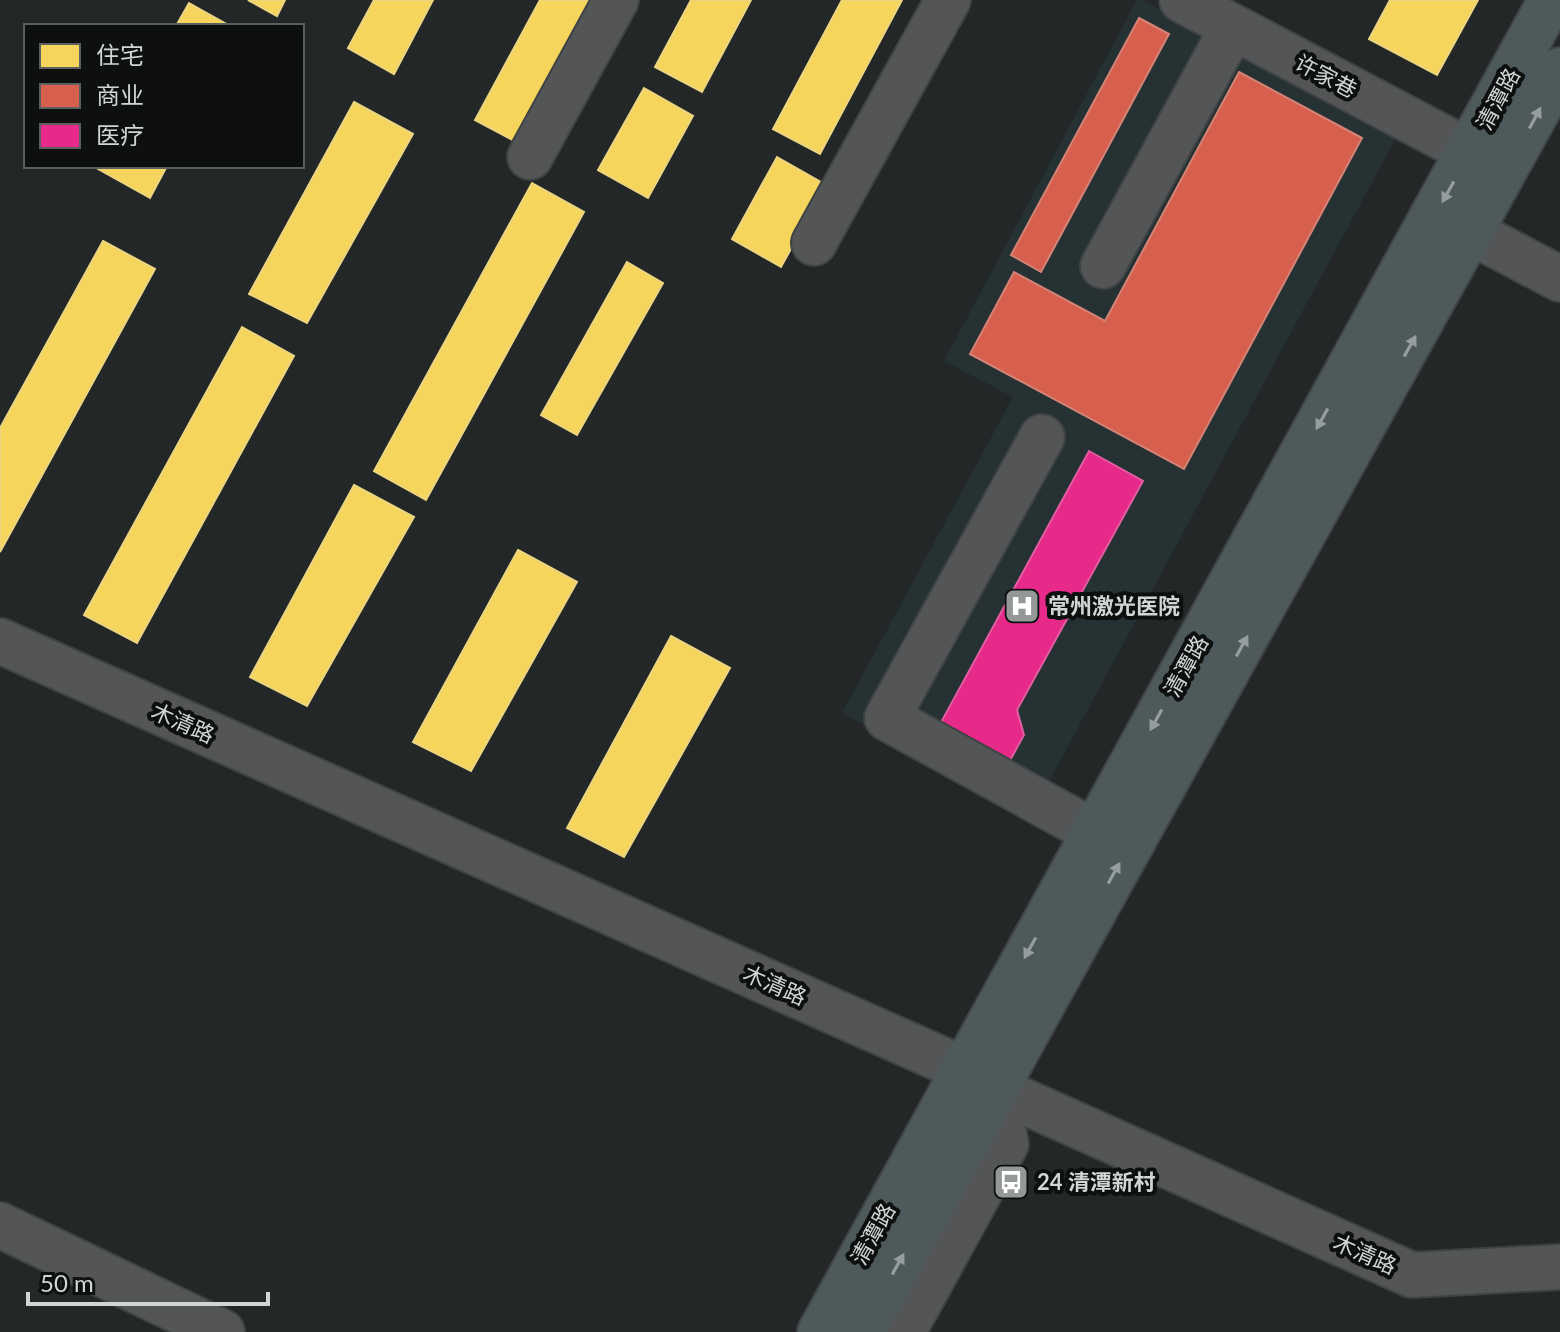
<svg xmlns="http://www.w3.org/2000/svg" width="1560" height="1332" viewBox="0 0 1560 1332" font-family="Lato,'Noto Sans SC',sans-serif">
	<rect width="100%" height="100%" fill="#232727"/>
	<path fill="#263133" d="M1137 0H1143L1397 136 1031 815 842 713 1013 397 944 361Z"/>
	<path fill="#f6d55c" stroke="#ebd580" stroke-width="2" d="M248 0H285L277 16Z
		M374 0H433L394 74 348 48Z
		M540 0H600L522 145 475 120Z
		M691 0H751L702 92 655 67Z
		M842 0H902L820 154 773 129Z
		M1390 0H1478L1437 75 1369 39Z
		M189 3 230 26H176Z
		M644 88 693 116 648 198 598 170Z
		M354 102 413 134 307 323 249 294Z
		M777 157 826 185 781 267 732 239Z
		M100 166H167L150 198 98 169Z
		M532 183 584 212 426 500 374 471Z
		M103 241 155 269 0 552V428Z
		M627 262 663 283 577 435 541 415Z
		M242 327 294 356 137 643 84 615Z
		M354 485 414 517 307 706 250 677Z
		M518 550 577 582 471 771 413 742Z
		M671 636 730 668 624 857 567 828Z"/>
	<path fill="#d6604d" stroke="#d48376" stroke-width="2" d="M1139 18 1169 34 1041 272 1011 255Z
		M1239 72 1362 138 1184 469 970 354 1014 272 1105 321Z"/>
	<path fill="#e7298a" stroke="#e05da0" stroke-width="2" d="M1089 451 1143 481 1017 710 1024 735 1008 764 939 726Z"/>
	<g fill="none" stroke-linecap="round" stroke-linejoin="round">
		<defs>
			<path id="minor" d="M1182 0 1470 152
				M530 157 616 0
				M1473 233 1560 279
				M814 243 948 0
				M1103 266 1233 27
				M1042 437 887 718 1094 832
				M0 641 963 1069 994 1088 1412 1275 1560 1267
				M0 1225 222 1332
				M903 1332 1006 1144 994 1088"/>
			<path id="major" d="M820 1332 1551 0
				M861 1332 1560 70"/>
		</defs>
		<use href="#minor" stroke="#404343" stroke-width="48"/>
		<use href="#major" stroke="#404343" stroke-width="48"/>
		<use href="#minor" stroke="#535556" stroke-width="44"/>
		<use href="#major" stroke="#4d595b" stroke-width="44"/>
	</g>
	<defs><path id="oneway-solid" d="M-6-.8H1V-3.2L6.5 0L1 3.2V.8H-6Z" transform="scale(2)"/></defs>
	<g fill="#969d9e">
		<use href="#oneway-solid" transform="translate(1535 118) rotate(-62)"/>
		<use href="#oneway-solid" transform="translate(1448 192) rotate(119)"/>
		<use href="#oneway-solid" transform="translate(1410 346) rotate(-61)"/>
		<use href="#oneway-solid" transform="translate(1322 419) rotate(119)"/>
		<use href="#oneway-solid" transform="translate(1242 646) rotate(-61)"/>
		<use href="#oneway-solid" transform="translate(1156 720) rotate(119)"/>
		<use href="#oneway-solid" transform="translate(1114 873) rotate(-61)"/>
		<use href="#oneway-solid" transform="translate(1030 948) rotate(119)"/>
		<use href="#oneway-solid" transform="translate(898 1264) rotate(-61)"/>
	</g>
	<defs>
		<symbol id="hospital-square" viewBox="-11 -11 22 22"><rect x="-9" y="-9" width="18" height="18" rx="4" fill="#949898" stroke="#0e1010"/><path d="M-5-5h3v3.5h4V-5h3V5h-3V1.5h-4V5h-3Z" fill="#fff"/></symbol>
		<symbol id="bus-square" viewBox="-11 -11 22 22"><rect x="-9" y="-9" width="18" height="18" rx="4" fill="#949898" stroke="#0e1010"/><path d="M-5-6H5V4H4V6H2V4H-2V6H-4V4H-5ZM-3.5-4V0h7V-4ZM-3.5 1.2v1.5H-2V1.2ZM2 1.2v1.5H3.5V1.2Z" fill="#fff"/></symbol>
	</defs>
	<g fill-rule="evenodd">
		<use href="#hospital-square" x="1002" y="586" width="40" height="40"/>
		<use href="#bus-square" x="991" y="1162" width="40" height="40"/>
	</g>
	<g text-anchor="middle" stroke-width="8" stroke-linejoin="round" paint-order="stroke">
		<g font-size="22" fill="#d1d5d5" stroke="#0e1010">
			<text transform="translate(1326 76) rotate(28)" y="8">许家巷</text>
			<text transform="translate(1498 99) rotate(-62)" y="8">清潭路</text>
			<text transform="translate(1186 666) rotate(-61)" y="8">清潭路</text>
			<text transform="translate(183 723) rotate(24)" y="8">木清路</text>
			<text transform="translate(775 985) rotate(24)" y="8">木清路</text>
			<text transform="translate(873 1234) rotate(-61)" y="8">清潭路</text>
			<text transform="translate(1365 1254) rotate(24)" y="8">木清路</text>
		</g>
		<g font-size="22" font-weight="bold" fill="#d1d5d5" stroke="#0e1010" text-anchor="start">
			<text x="1048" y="614">常州激光医院</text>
			<text x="1037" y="1190">24 清潭新村</text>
		</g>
	</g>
	<rect x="24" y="24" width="280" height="144" fill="#0e1010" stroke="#5c5f5f" stroke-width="2"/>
	<rect x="40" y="44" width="40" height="24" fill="#f6d55c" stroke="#5c5f5f" stroke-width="2"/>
	<text x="96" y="64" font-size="24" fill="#d1d5d5">住宅</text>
	<rect x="40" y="84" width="40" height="24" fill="#d6604d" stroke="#5c5f5f" stroke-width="2"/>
	<text x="96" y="104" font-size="24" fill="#d1d5d5">商业</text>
	<rect x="40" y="124" width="40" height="24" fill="#e7298a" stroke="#5c5f5f" stroke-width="2"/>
	<text x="96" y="144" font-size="24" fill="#d1d5d5">医疗</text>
	<path d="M28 1292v12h240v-12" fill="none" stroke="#d1d5d5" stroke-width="4"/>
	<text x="40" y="1292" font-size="24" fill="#d1d5d5" stroke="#0e1010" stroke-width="6" paint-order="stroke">50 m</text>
</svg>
